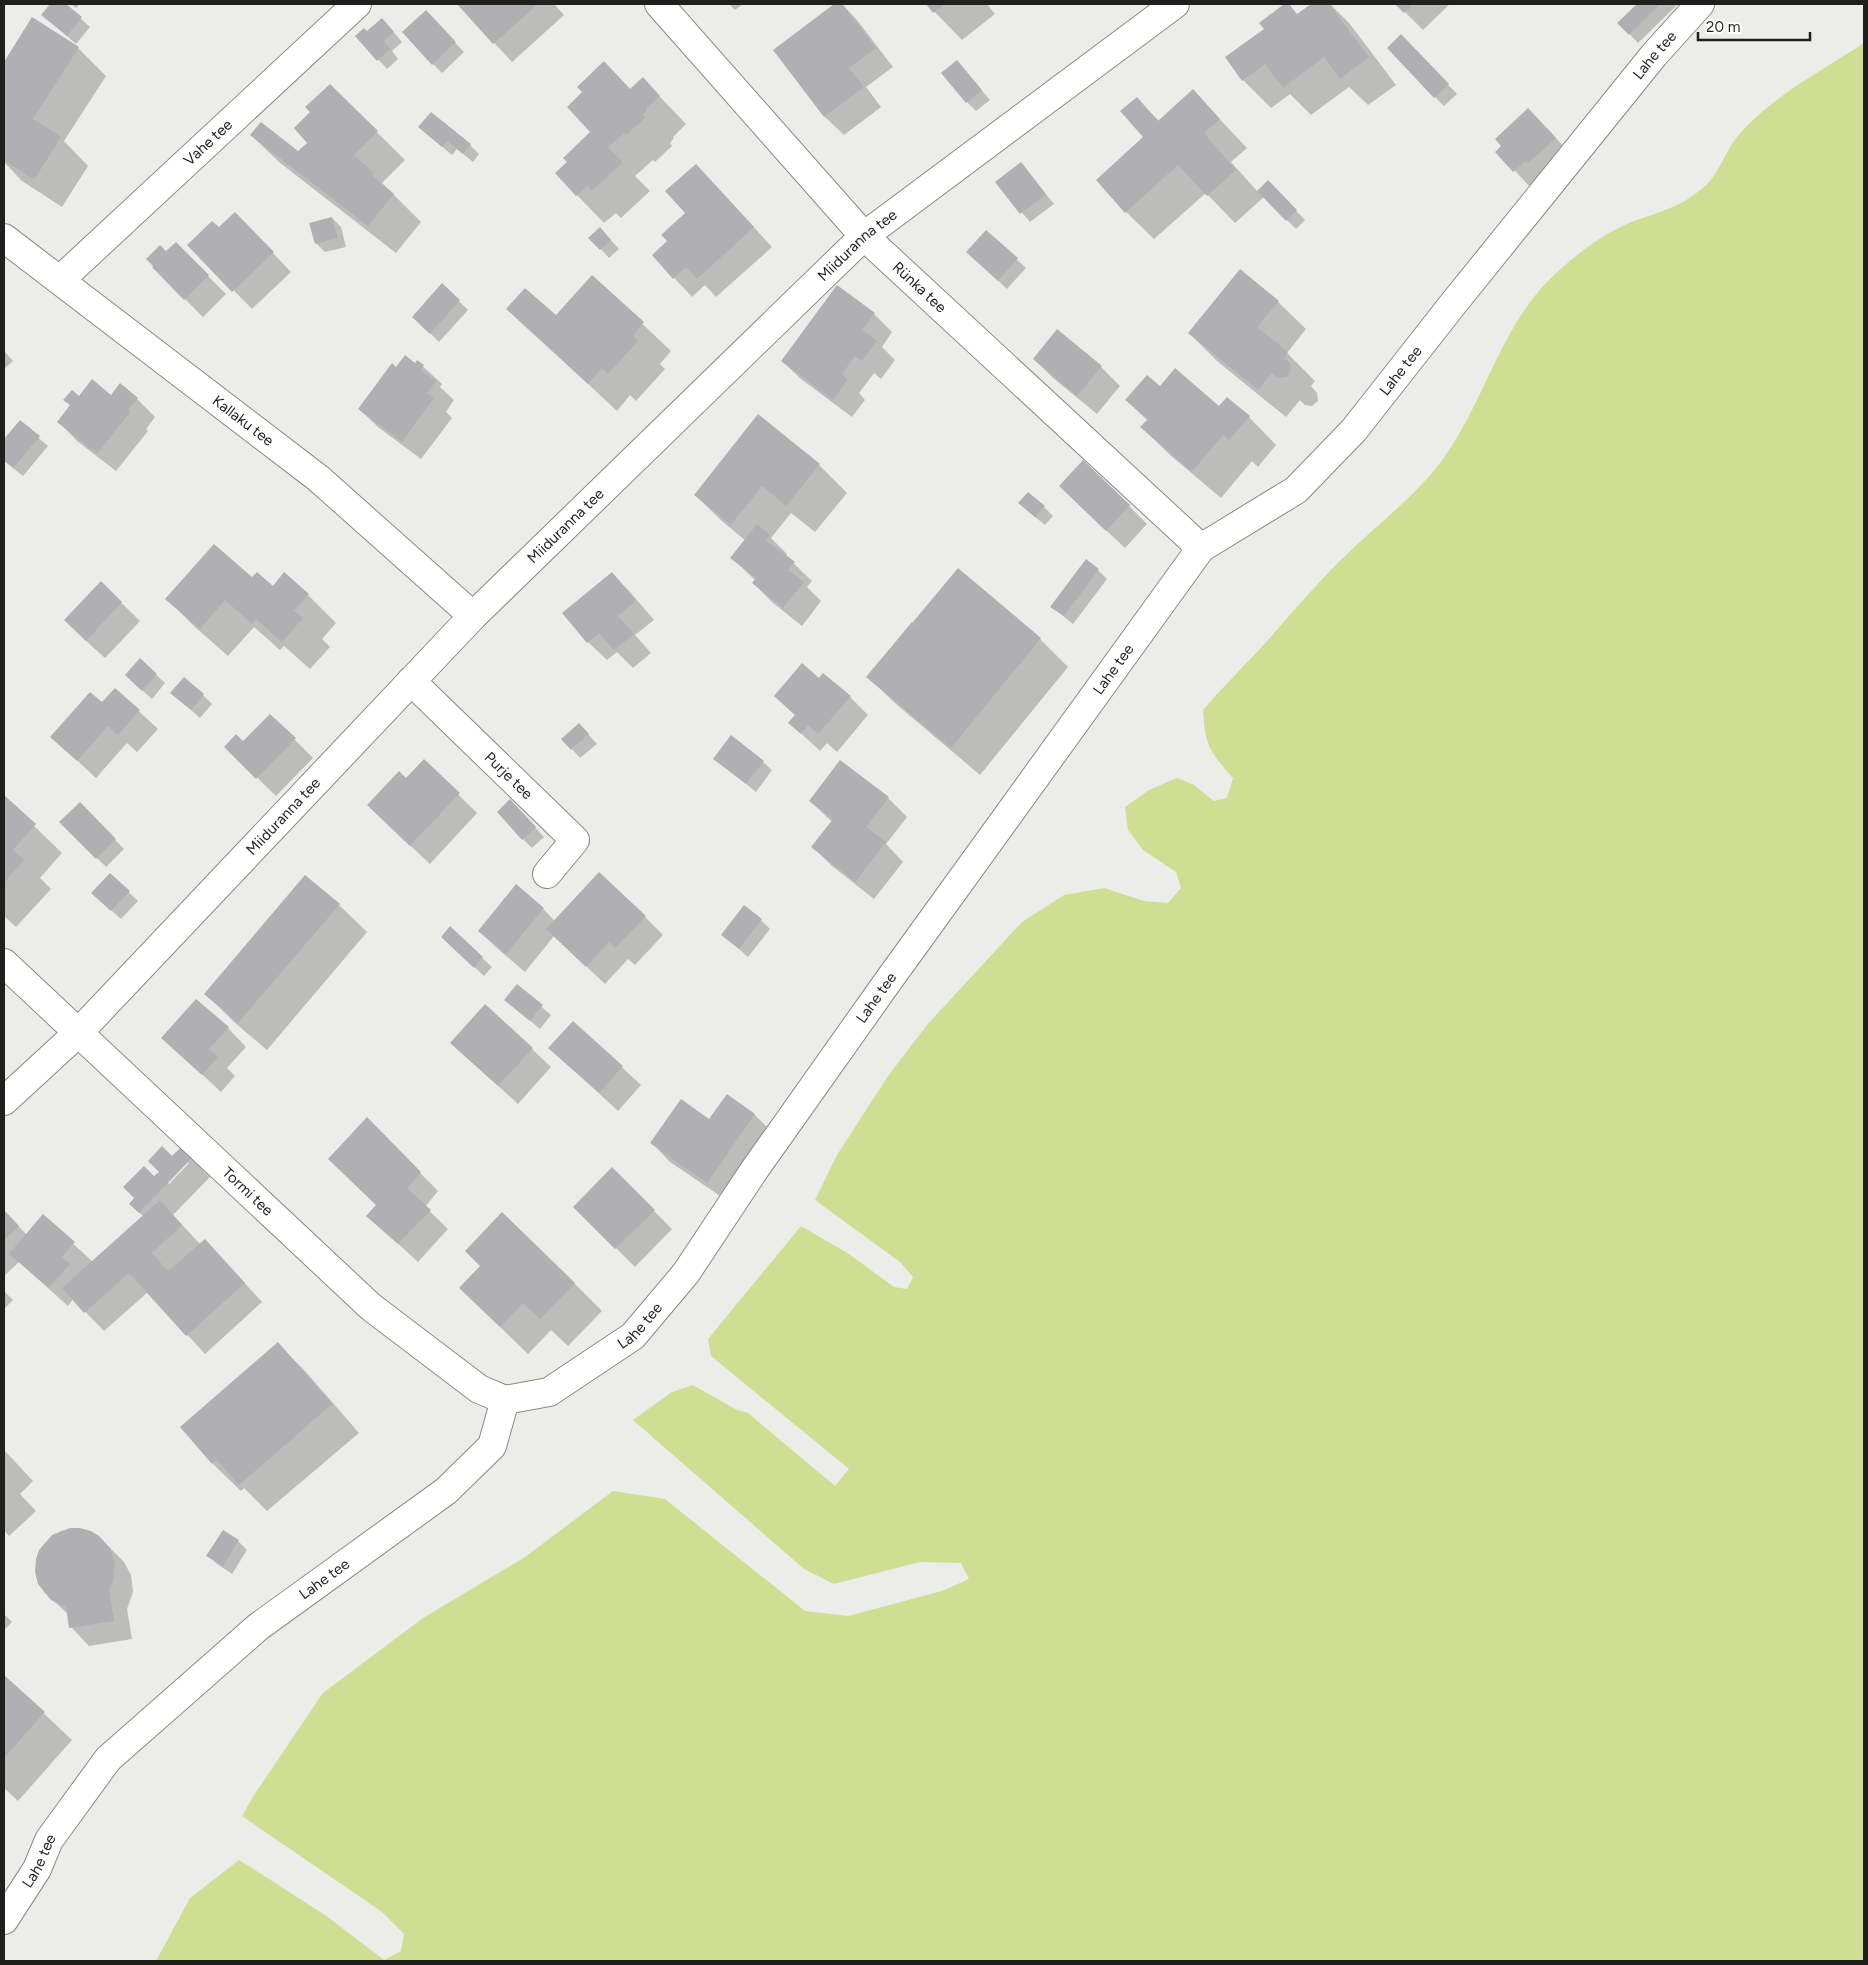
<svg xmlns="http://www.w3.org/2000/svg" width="1868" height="1965" viewBox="0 0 1868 1965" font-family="Figtree,sans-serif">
	<rect width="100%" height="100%" fill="#ecede9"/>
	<path fill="#cfde93" d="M1864 43V1961H156L190 1898 239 1860 325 1915 384 1960 401 1951 404 1934 382 1912 242 1816 254 1795 323 1693 423 1618 525 1557 613 1491 665 1499 805 1611 848 1616 942 1591 969 1579 961 1563 920 1562 834 1584 804 1569 633 1420 672 1392 693 1385 737 1410 748 1413 835 1486 849 1469 711 1356 708 1339 801 1226 849 1254 894 1287 907 1289 913 1277 900 1262 815 1200 837 1155 888 1076 927 1025 1022 922 1064 895 1104 888 1144 901 1168 903 1181 888 1176 872 1143 850 1128 830 1125 807 1149 790 1177 778 1194 785 1214 801 1227 798 1233 778C1209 751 1205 745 1203 710 1221 689 1240 670 1259 650 1287 619 1313 587 1343 558 1377 524 1417 496 1445 456 1484 401 1500 331 1547 282 1570 259 1599 236 1629 223 1649 215 1672 210 1691 197 1699 191 1710 183 1715 174 1723 162 1728 148 1737 137 1772 96 1820 72 1864 43Z"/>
	<path fill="#0003" fill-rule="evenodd" d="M52 4H64L90 27 76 44 43 15Z
		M71 4H80L76 8Z
		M458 4H554L564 15 512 62Z
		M729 4H743L735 10Z
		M836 4H842L857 20 893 67 866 87 881 107 844 135 825 117 775 50Z
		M927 4H987L995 14 962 40Z
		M1286 4 1298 15 1313 4H1330L1350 24 1396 85 1368 105 1349 87 1311 115 1290 94 1271 108 1243 80 1265 29 1261 23Z
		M1397 4H1450L1423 30Z
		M1638 4H1678L1638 43 1619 23Z
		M33 19 78 48 106 76 64 141 88 166 62 207 22 181 4 162V65Z
		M434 21 464 52 442 73 433 64Z
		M391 29 402 42 392 51 398 59 387 69 357 36Z
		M1401 36 1457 94 1444 106 1435 97Z
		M604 63 631 90 643 79 686 124 673 137 674 138 670 143 672 146 655 162 653 160 635 176 650 191 621 218 616 213 604 223 577 195 568 162 592 132 584 92Z
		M965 71 990 100 976 111 967 102Z
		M330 86 405 160 382 183 421 222 396 253 279 162 251 135 298 153 309 143 312 112Z
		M1193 91 1247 148 1231 162 1258 192 1268 182 1305 220 1296 229 1264 197 1235 223 1206 193 1154 239 1126 212 1145 137 1136 98 1159 121Z
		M419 127 470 145 479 154 473 162 457 149 452 155Z
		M1547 128 1573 157 1533 190 1497 152Z
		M1021 164 1054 204 1030 222 997 183Z
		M714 184 772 247 716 297 705 285 692 297 653 255 669 242 687 213Z
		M332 218 341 227 346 247 325 252 316 243Z
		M219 229 253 232 291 272 252 309 189 245Z
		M986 231 1026 268 1007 289 977 261Z
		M609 238 619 249 609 258 601 249Z
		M176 244 226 294 203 317 153 267Z
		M592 276 671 351 660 364 665 369 636 401 630 395 617 411 508 309 556 317Z
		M459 301 468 310 439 342 423 326Z
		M1278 302 1306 329 1287 353 1315 381 1311 386 1317 393 1318 401 1312 406 1305 405 1300 400 1286 417 1217 361 1189 333Z
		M874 314 892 332 882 347 895 360 881 379 874 373 859 393 865 400 852 417 801 379 782 361Z
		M1057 331 1101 367 1120 386 1097 414 1053 378 1034 359Z
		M4 351 13 361 4 369Z
		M417 361 442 384 440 387 454 400 446 412 452 418 421 459 378 427 359 409 396 369 415 365Z
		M1160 388 1249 417 1276 445 1258 467 1252 461 1221 498 1170 455 1142 427 1148 421 1126 400Z
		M111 396 137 399 155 417 146 429 148 431 116 471 77 441 59 422 79 398Z
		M20 422 48 446 23 476 4 461V441Z
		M819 465 847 493 815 532 791 513 771 538 787 554 786 556 812 581 807 587 821 601 802 626 772 602 753 583 756 581 732 558 746 541 723 522 695 495Z
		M1079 505 1129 506 1147 524 1125 548Z
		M1044 507 1053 516 1045 525 1029 512Z
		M958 570 1040 639 1068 667 980 775 896 704 868 677Z
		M1098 570 1107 579 1073 624 1052 607Z
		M612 573 630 592 654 620 635 635 651 653 633 668 617 652 607 660 588 642 564 613Z
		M252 579 273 587 308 595 336 623 322 639 330 647 310 669 284 646 280 650 254 627 228 656 195 627 167 599Z
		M101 583 140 621 105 658 84 639Z
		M140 660 165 683 152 699 135 684Z
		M819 680 850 697 868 715 837 752 827 743 820 751 790 723 796 716 775 696Z
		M115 689 158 729 137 752 127 743 96 778 52 737 102 704Z
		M172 693 203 695 212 704 200 718Z
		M270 715 313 758 276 796 226 747 243 743Z
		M588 734 597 744 580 758 572 749Z
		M715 759 763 762 772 770 756 792Z
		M424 761 477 813 430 864 387 824 406 779Z
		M841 762 888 798 907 817 886 844 903 862 874 899 832 866 813 847 832 822 810 801Z
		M4 797 62 853 40 878 51 889 16 927 4 916Z
		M80 804 124 849 106 867 61 822Z
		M519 810 544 837 532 848 523 839Z
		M110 875 138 901 121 919 102 902Z
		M339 905 367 932 267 1050 234 1022 206 994Z
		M543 909 555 921 645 917 663 935 635 965 628 959 605 984 554 936 525 972 498 949 479 931Z
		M761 920 770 929 748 957 722 934Z
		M450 928 492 967 484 976 451 945Z
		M517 986 551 1015 540 1029 506 1000Z
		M573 1022 641 1085 618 1111 550 1048Z
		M228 1028 246 1047 227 1068 235 1076 221 1092 163 1038Z
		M532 1049 551 1067 518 1104 471 1061Z
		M727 1095 755 1115 773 1133 726 1200 670 1162 652 1143 710 1120Z
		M367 1119 438 1191 425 1207 448 1229 418 1262 368 1216 377 1205Z
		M181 1148 210 1177 173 1215 200 1244 205 1240 262 1302 205 1354 148 1292 104 1331 73 1299 68 1306 19 1262 4 1276V1211L27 1235 43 1216 93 1262 144 1217 131 1204ZM187 1162 189 1163 169 1184 167 1182Z
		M612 1169 672 1229 635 1267 575 1207Z
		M482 1266 574 1283 602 1311 568 1346 551 1330 528 1354 489 1316Z
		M4 1291 13 1300 4 1309Z
		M278 1344 306 1372 359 1433 267 1511 244 1488 241 1491 213 1464 182 1427Z
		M4 1450 33 1481 20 1494 36 1511 9 1536 4 1530Z
		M80 1529 105 1543 124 1562 131 1575 133 1592 127 1609 132 1639 89 1646 71 1627 69 1615 44 1592 40 1550 46 1542 61 1531Z
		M238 1541 247 1550 232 1574 217 1564 208 1555Z
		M4 1614 12 1622 4 1630Z
		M4 1676 72 1740 18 1801 4 1788Z"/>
	<path fill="#b0b0b4" d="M50 4H66L82 17 67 36 41 15Z
		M457 4H538L493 44Z
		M834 4H842L876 48 849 68 864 87 824 117 773 50Z
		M926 4H945L933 13Z
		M1284 4H1289L1297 14 1311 4H1329L1369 57 1340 79 1324 57 1283 88 1265 64 1242 81 1225 57 1264 29 1259 23Z
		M1395 4H1413L1404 13Z
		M1637 4H1660L1629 35 1617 23Z
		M426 10 456 42 432 65 402 32Z
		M32 17 79 47 33 119 61 137 34 180 4 160V62Z
		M382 18 394 32 384 41 390 49 377 61 355 36 364 28 367 31Z
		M1401 34 1449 84 1434 98 1387 48Z
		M957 60 982 90 966 103 941 73Z
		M604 61 630 89 643 77 660 96 646 108 647 110 643 114 645 118 626 135 625 133 608 147 623 162 592 191 587 186 576 196 555 173 567 162 563 158 590 132 567 107 582 92 577 87Z
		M330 84 378 131 354 155 374 173 372 175 394 194 368 226 250 135 261 122 298 151 307 143 294 128 310 112 305 107Z
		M1193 89 1220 119 1204 133 1236 170 1207 196 1178 165 1125 213 1096 180 1143 137 1120 111 1137 97 1158 121Z
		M1528 108 1556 138 1528 163 1526 161 1513 172 1495 152 1501 146 1495 139Z
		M431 112 471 144 463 154 447 141 442 147 418 127Z
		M1021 162 1046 194 1020 214 995 182Z
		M696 164 754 227 697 279 686 267 673 279 652 255 667 241 661 235 685 213 665 191Z
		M1268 180 1297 210 1286 221 1257 191Z
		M235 212 274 252 232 292 187 245 212 221 219 227Z
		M332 217 338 238 315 244 309 223Z
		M600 227 611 240 600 250 588 238Z
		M986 230 1018 258 998 281 966 252Z
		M176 242 209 275 184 300 152 267 153 266 146 259 160 245 166 251Z
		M1240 269 1279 301 1257 327 1288 352 1284 358 1289 362 1291 367 1290 373 1287 377 1278 378 1272 373 1258 390 1188 333Z
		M592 275 644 322 633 335 638 341 608 374 602 368 588 384 506 309 525 288 556 315Z
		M442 283 460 300 430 334 412 317Z
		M837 285 875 313 862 330 877 341 862 361 855 356 842 374 847 380 833 400 781 361Z
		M1057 329 1102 366 1077 396 1033 359Z
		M405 355 415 363 417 360 424 365 421 370 436 381 427 393 434 398 402 442 358 409 392 363 396 367Z
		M1175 368 1219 406 1227 397 1250 416 1229 440 1223 435 1192 472 1140 427 1148 419 1125 400 1147 375 1160 386Z
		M92 379 111 395 120 383 138 398 128 410 130 412 97 454 57 422 70 405 63 400 72 390 79 396Z
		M758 414 820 464 786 506 762 486 731 525 694 495Z
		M20 420 40 436 13 468 4 460V439Z
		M1083 460 1130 505 1106 531 1059 486Z
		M1028 492 1045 506 1035 517 1018 503Z
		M757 524 770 535 766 540 795 562 788 570 804 582 783 608 752 583 756 578 730 558Z
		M214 544 252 577 257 572 273 586 284 572 309 594 294 611 303 618 282 642 256 619 252 624 225 600 200 629 165 599Z
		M1086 559 1099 569 1064 616 1050 607Z
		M958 568 1041 638 951 748 866 677 912 622 958 660 913 622Z
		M612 572 636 601 618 616 634 634 614 650 599 633 587 643 562 613Z
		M101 581 122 602 86 641 64 620Z
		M140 658 157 674 142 691 125 675Z
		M802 663 819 678 823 673 851 696 818 734 808 725 801 734 788 723 795 715 774 696Z
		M184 677 204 694 191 710 170 693Z
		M115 688 140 710 118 735 108 726 77 761 50 737 90 692 102 702Z
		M270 714 296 738 256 779 224 747 236 734 243 741Z
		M579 723 589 734 571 750 561 739Z
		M731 735 764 761 746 784 713 759Z
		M424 759 460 793 410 846 367 805 399 771 406 778Z
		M840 760 889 797 866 827 886 842 855 882 811 847 833 819 809 801Z
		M4 795 36 824 13 850 24 860 4 883Z
		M510 799 536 827 522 840 497 812Z
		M80 802 116 839 96 859 59 822Z
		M599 872 646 916 615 948 609 942 586 967 546 929Z
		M110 873 130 891 111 911 91 893Z
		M305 875 340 904 238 1023 204 994Z
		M516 884 544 908 506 954 478 931Z
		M744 905 762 919 739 949 721 935Z
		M450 926 483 957 474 968 441 937Z
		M517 984 543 1005 530 1021 504 1000Z
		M196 999 229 1027 209 1049 218 1057 202 1075 161 1038Z
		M485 1004 533 1048 498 1086 450 1043Z
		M573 1021 623 1066 599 1093 548 1048Z
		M727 1094 755 1114 707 1183 650 1143 681 1099 709 1119Z
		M367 1117 421 1172 407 1188 431 1210 398 1244 366 1216 376 1205 328 1159Z
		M162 1146 172 1156 181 1147 192 1158 139 1213 129 1204 134 1198 123 1187 144 1166 154 1176 159 1172 148 1161Z
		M612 1167 655 1210 615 1249 573 1207Z
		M160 1200 182 1225 152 1253 168 1271 205 1239 245 1283 186 1336 129 1273 84 1313 62 1288Z
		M4 1210 19 1226 4 1240Z
		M502 1212 575 1283 540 1319 523 1303 500 1327 459 1288 480 1266 465 1251Z
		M43 1214 75 1242 62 1257 70 1264 49 1288 9 1254Z
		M278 1342 332 1404 239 1485 217 1460 212 1464 180 1427Z
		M70 1528H80L91 1531 99 1536 110 1548 115 1564 113 1582 109 1589 114 1621 69 1628 66 1607 51 1600 38 1584 35 1572 36 1559 39 1550 52 1535Z
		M223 1530 239 1540 223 1566 206 1556Z
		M4 1675 45 1712 4 1758Z"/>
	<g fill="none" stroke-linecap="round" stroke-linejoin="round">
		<defs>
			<g id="minor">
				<path id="s1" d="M659 4 864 236 1201 548"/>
				<path id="s2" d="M4 238 318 478 473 616"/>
				<path id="s3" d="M60 280 357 4"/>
				<path id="s4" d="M411 681 575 840 547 874"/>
				<path id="s5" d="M4 963 371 1307 479 1389 505 1400"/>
				<path id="s6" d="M4 1101 79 1032 473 616 864 236 1175 4"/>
				<path id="s7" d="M4 1920 37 1869 49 1840 108 1759 258 1627 446 1491 492 1446 505 1400 549 1392 633 1336 686 1273 755 1169 886 984 1201 548 1296 490 1354 430 1453 304 1654 55 1700 4"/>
			</g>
		</defs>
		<use href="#minor" stroke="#898a86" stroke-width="30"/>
		<use href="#minor" stroke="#fff" stroke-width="28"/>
	</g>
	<g text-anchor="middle" stroke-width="4" stroke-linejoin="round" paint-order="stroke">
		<g font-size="15" fill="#1f1f1e" stroke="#fff">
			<text dy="5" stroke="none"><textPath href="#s7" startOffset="2529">Lahe tee</textPath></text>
			<text dy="5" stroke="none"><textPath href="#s3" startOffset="202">Vahe tee</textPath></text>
			<text dy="5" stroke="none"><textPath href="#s6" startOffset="1209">Miiduranna tee</textPath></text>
			<text dy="5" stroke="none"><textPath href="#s1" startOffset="385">Rünka tee</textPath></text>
			<text dy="5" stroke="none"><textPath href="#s7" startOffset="2124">Lahe tee</textPath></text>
			<text dy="5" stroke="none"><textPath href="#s2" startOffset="301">Kallaku tee</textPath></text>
			<text dy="5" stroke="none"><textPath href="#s6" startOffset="804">Miiduranna tee</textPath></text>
			<text dy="5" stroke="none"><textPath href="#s7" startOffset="1704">Lahe tee</textPath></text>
			<text dy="5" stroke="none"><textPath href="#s4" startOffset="136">Purje tee</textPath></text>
			<text dy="5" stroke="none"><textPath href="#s6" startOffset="399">Miiduranna tee</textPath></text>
			<text dy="5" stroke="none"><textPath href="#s7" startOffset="1299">Lahe tee</textPath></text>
			<text dy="5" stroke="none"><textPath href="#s5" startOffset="334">Tormi tee</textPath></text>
			<text dy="5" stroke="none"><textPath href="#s7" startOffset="894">Lahe tee</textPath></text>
			<text dy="5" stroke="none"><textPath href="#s7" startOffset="474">Lahe tee</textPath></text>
			<text dy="5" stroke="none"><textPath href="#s7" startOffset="69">Lahe tee</textPath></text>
		</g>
	</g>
	<rect width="1868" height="1965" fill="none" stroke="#1f1f1e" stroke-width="10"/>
	<path d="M1698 32v8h112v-8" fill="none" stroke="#1f1f1e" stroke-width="2.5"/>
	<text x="1706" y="32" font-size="15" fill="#1f1f1e" stroke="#ffffff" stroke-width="4" paint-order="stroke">20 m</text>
</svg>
